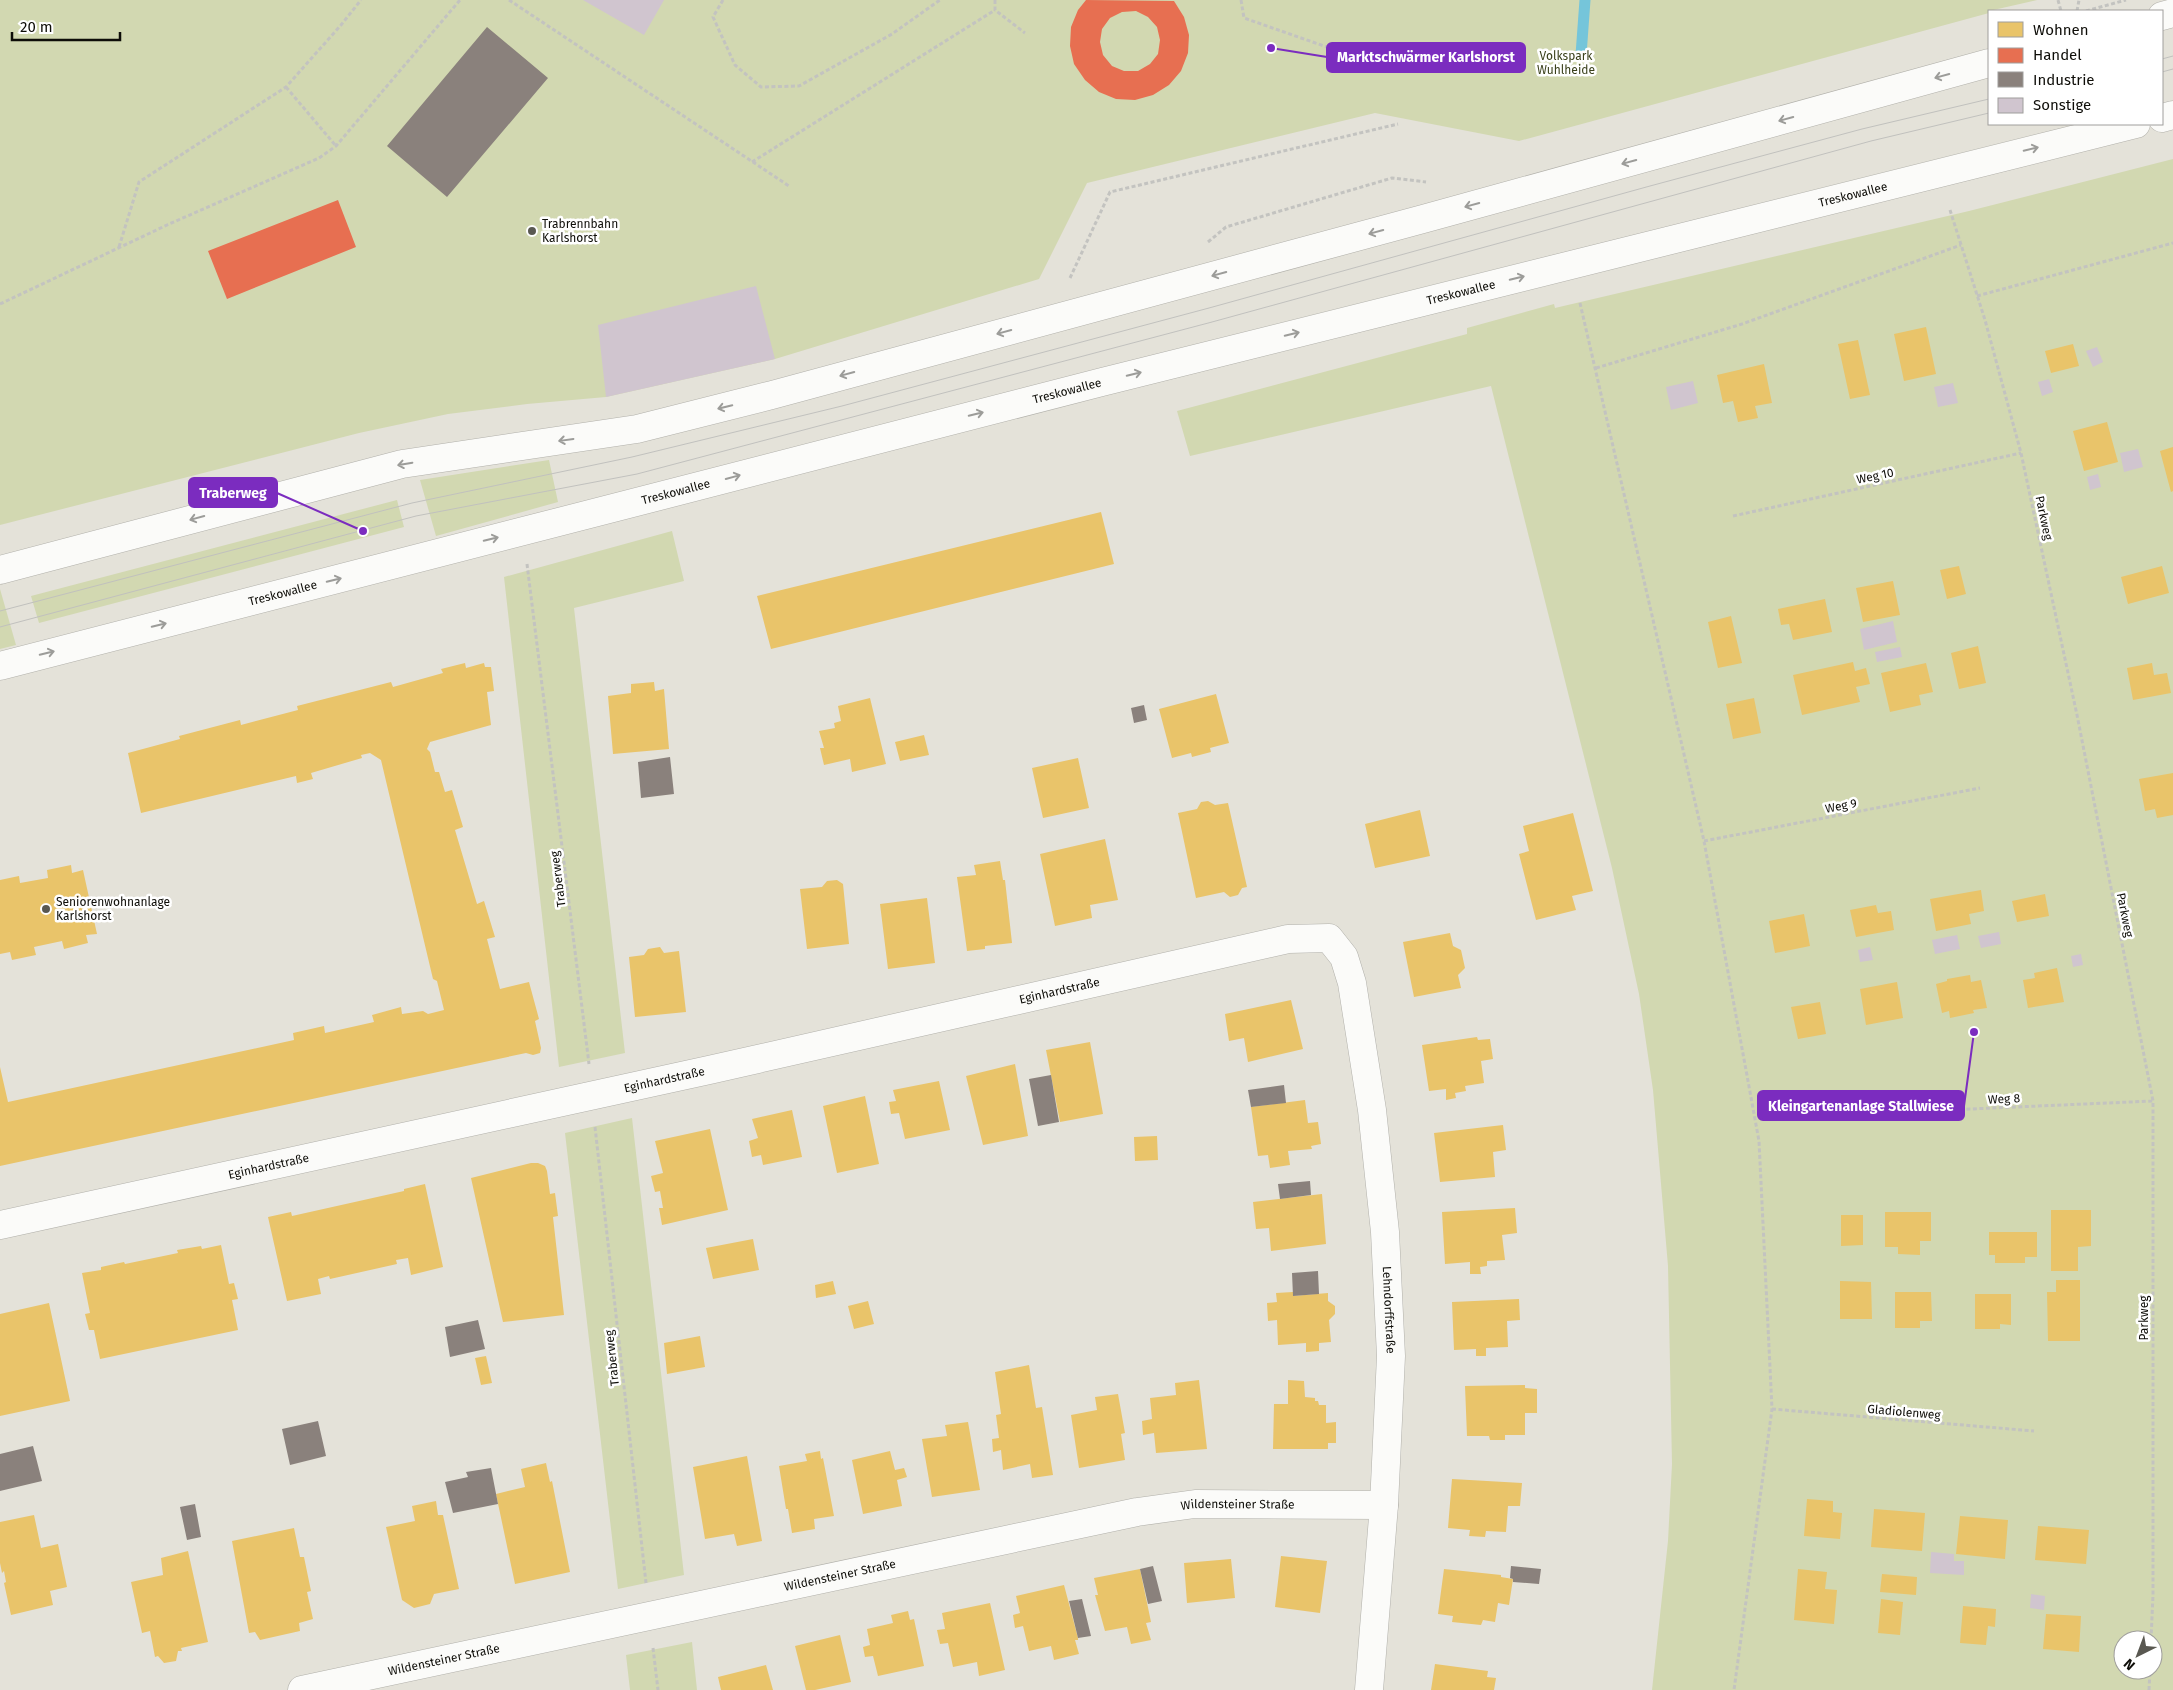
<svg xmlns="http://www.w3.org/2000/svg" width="2173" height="1690" viewBox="0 0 2173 1690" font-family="'Fira Sans',sans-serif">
	<rect width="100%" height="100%" fill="#e4e2d9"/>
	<path fill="#d2d8b1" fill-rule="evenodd" d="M0 0H2037L1989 11V13L1519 141 1375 113 1087 183 1039 279 775 359 606 397 527 404 448 414 359 433 0 525Z
		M2173 159V1690H1652L1668 1541 1672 1464 1668 1266 1653 1090 1639 994 1612 868 1491 386 1190 456 1177 411 1467 334V328L1554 304 1555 308 1969 211ZM2123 1640H2153V1670H2123Z
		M549 460 558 502 436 536 420 480Z
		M397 500 404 527 39 623 31 596Z
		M672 531 684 581 574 608 625 1053 559 1067 504 577Z
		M0 589 16 645 0 649Z
		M632 1118 684 1575 618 1589 565 1133Z
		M692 1642 697 1690H630L626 1655Z"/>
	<path fill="#e9c46a" d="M1926 327 1936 374 1904 381 1894 334Z
		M1858 340 1870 395 1850 399 1838 344Z
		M2073 344 2079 366 2051 373 2045 351Z
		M1764 364 1772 403 1755 406 1758 418 1738 422 1733 401 1723 403 1717 375Z
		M2107 422 2118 462 2084 471 2073 431Z
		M2173 447V491L2171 492 2160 451Z
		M1101 512 1114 564 771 649 757 596Z
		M1959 566 1966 594 1947 599 1940 570Z
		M2162 566 2169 593 2128 604 2121 577Z
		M1893 581 1900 615 1863 622 1856 588Z
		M1825 599 1832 632 1793 640 1789 624 1781 625 1778 609Z
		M1731 616 1742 663 1718 668 1708 622Z
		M1978 646 1986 683 1959 689 1951 653Z
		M1853 662 1855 671 1866 668 1870 684 1856 687 1860 702 1802 715 1793 675Z
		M465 663 466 668 484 663 485 667H491L494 691 487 692 491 725 430 742 427 749 430 752 435 772H439L445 792 452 790 463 827 455 830 477 904 484 901 495 937 487 939 500 989 529 982 539 1019 535 1021 541 1048 540 1053 533 1055 526 1053 0 1166V1067L8 1102 294 1040 293 1033 324 1026 325 1033 374 1022 372 1015 401 1007 402 1014 423 1011 428 1014 444 1010 437 981 433 979 381 760 370 753 361 755 362 758 311 773 313 779 297 783 296 776 141 813 128 753 180 739 179 736 240 720 241 725 298 710 297 706 391 682 393 687 443 673 441 669Z
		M1926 663 1933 692 1919 695 1921 705 1890 712 1881 673Z
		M2152 663 2154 675 2167 673 2171 693 2133 700 2127 668Z
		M654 682 655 691 664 689 669 749 613 754 608 696 631 693V684Z
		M1216 694 1229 743 1210 748 1211 752 1192 757 1191 753 1172 758 1159 709Z
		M870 698 886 764 852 772 850 759 824 765 820 748H824L819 731 835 728 834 723 841 721 838 706Z
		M1754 698 1761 733 1733 739 1726 704Z
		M924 735 929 755 900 761 895 742Z
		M1078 758 1089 808 1043 818 1032 768Z
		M2173 773V815L2157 818 2155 809 2145 811 2139 779Z
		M1208 801 1215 805 1228 803 1247 887 1242 888 1238 895 1230 897 1224 892 1196 898 1178 813 1197 809 1201 802Z
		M1420 810 1430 856 1375 868 1365 824Z
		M1573 813 1593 891 1572 896 1576 910 1536 920 1519 854 1529 851 1523 826Z
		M1105 839 1118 900 1090 905 1092 918 1055 926 1040 854Z
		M1000 861 1003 880H1005L1012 943 985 946V949L967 951 957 877 976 875 974 865Z
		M71 865 72 873 83 870 97 934 86 935 88 943 64 949 62 941 34 947 36 955 12 960 10 952 0 954V880L19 876 20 883 48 878 47 870Z
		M837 880 843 884 849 944 807 949 800 889 822 887 827 881Z
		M1981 890 1984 911 1969 914 1971 924 1936 931 1930 899Z
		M2045 894 2049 916 2017 922 2012 901Z
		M927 898 935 963 888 969 880 904Z
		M1876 905 1878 913 1891 911 1894 930 1856 937 1850 910Z
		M1804 914 1810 946 1775 953 1769 921Z
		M1450 933 1453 946 1461 950 1465 968 1458 975 1461 988 1414 997 1403 942Z
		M660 947 664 953 679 951 686 1012 635 1017 629 957 644 955 648 949Z
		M2057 968 2064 1002 2028 1008 2023 980 2035 978 2034 973Z
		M1970 975 1971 982 1981 980 1987 1008 1973 1010 1974 1013 1950 1018 1949 1011 1942 1013 1936 984 1947 981V979Z
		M1897 982 1903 1018 1866 1025 1860 989Z
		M1291 1000 1303 1049 1248 1062 1244 1038 1229 1041 1225 1014Z
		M1820 1002 1826 1034 1798 1039 1791 1007Z
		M1477 1037 1478 1040 1490 1039 1493 1059 1481 1061 1484 1083 1465 1086 1466 1091 1455 1093 1456 1098 1446 1100V1089L1429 1091 1422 1045Z
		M1090 1042 1103 1114 1060 1122 1046 1050Z
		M1015 1064 1028 1136 983 1145 966 1076Z
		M939 1081 950 1130 905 1139 899 1113 891 1114 889 1102 896 1101 893 1090Z
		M865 1096 879 1164 837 1173 823 1106Z
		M1305 1100 1308 1123 1318 1122 1321 1144 1311 1146 1312 1149 1288 1151 1290 1165 1270 1168 1268 1155 1258 1156 1251 1107Z
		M792 1110 802 1157 763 1165 761 1155 752 1157 749 1141 758 1138 752 1119Z
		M1503 1125 1506 1150 1493 1152 1495 1177 1440 1182 1434 1133Z
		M710 1129 728 1210 662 1225 659 1208H663L660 1191 655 1192 651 1176 663 1173 655 1141Z
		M1157 1136 1158 1160 1135 1161 1134 1137Z
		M531 1163H538L545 1166 547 1171 550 1194 555 1193 558 1216 553 1217 564 1315 503 1322 471 1178Z
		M425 1184 443 1267 411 1275 408 1258 396 1260 397 1264 330 1279 329 1276 318 1279 321 1294 287 1301 268 1217 291 1212 292 1216 404 1191V1189Z
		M1322 1194 1326 1244 1271 1251 1269 1228 1256 1229 1253 1202Z
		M1515 1208 1517 1233 1502 1235 1505 1260 1487 1261V1266L1480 1267 1481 1274H1470V1262L1445 1264 1442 1212Z
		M2051 1210H2091V1246L2078 1247V1271H2051Z
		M1885 1212H1931V1241H1920V1255L1898 1254V1247H1885Z
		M1841 1215H1863V1245L1841 1246Z
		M1989 1232H2037V1257H2025V1263H1995V1255H1989Z
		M753 1239 759 1270 713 1279 706 1248Z
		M221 1245 229 1284 234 1283 238 1299 232 1300 238 1330 100 1359 94 1330H89L85 1314 90 1313 82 1273 101 1270V1267L124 1262 125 1264 178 1253 177 1250 201 1246 202 1249Z
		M2056 1280H2080V1341H2048L2047 1292H2056Z
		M833 1281 836 1294 816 1298 815 1285Z
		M1840 1281 1871 1282 1872 1319H1840Z
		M1293 1292V1296L1328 1293V1301L1335 1306V1314L1329 1320 1331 1342 1319 1343V1351L1306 1352V1343L1278 1345 1277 1320 1268 1321 1267 1303 1277 1302 1276 1293Z
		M1895 1292H1931L1932 1321H1920V1328H1895Z
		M1975 1294H2011V1325L2000 1324V1329H1975Z
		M1519 1299 1520 1320 1507 1321 1508 1347 1486 1348V1356H1476V1349L1454 1350 1452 1302Z
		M868 1301 874 1324 854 1329 848 1306Z
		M49 1303 70 1401 0 1416V1314Z
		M700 1336 705 1367 667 1374 664 1343Z
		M486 1356 492 1383 481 1385 475 1358Z
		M1029 1365 1036 1408 1042 1407 1053 1475 1032 1478 1030 1464 1003 1470 1001 1450 993 1452 992 1439 999 1438 996 1415 1001 1414 995 1372Z
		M1199 1380 1207 1449 1156 1453 1154 1433 1143 1435 1142 1421 1152 1419 1150 1398 1176 1395 1175 1383Z
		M1288 1380 1304 1381 1305 1397 1315 1398V1401H1318L1319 1405H1326V1423L1336 1422V1443H1328V1449H1273L1274 1404H1288Z
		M1525 1385V1388L1537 1389V1413H1525V1435H1505V1440H1490L1489 1436H1467L1465 1386Z
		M1118 1394 1125 1433 1121 1434 1125 1460 1079 1468 1071 1415 1097 1410 1095 1397Z
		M968 1422 980 1490 932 1497 922 1439 947 1436 945 1425Z
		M820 1451 821 1459 823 1458 834 1516 814 1519 815 1529 792 1533 788 1509H786L779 1466 807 1461 805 1454Z
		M890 1451 895 1470 904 1468 907 1477 897 1480 902 1506 863 1514 852 1460Z
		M747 1456 762 1541 737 1546 734 1534 705 1539 693 1467Z
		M546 1463 550 1482 552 1481 570 1572 515 1584 496 1494 525 1487 521 1469Z
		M1452 1479 1522 1483 1520 1506H1508L1506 1532 1486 1531 1485 1537 1469 1536 1470 1530 1448 1528Z
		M1807 1499 1833 1501V1512L1842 1513 1840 1539 1804 1536Z
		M436 1501 438 1515H443L459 1589 434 1594 430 1604 414 1608 402 1600 386 1527 415 1521 412 1506Z
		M1874 1509 1925 1513 1922 1551 1871 1547Z
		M34 1515 41 1548 58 1544 67 1587 50 1591 53 1605 11 1615 4 1583 6 1582 4 1571 2 1573 0 1563V1522Z
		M1960 1516 2008 1520 2005 1559 1956 1554Z
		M2038 1526 2089 1530 2086 1564 2035 1560Z
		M294 1528 300 1557H304L311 1591 307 1592 313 1619 299 1623 300 1631 260 1640 255 1632 249 1633 232 1541Z
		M188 1551 208 1642 181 1648 182 1651H178L176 1661 164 1663 158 1656 155 1657 150 1631 142 1633 131 1582 163 1575 161 1558Z
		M1281 1556 1327 1561 1320 1613 1275 1607Z
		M1231 1559 1235 1598 1187 1603 1184 1563Z
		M1140 1569 1151 1622 1146 1623 1151 1640 1131 1644 1127 1627 1105 1631 1095 1595H1098L1094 1578Z
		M1444 1569 1501 1575V1577L1513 1579 1509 1605 1498 1603 1495 1622 1483 1620 1481 1625 1452 1622 1453 1616 1438 1614Z
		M1798 1569 1827 1572 1825 1589 1837 1590 1834 1624 1794 1620Z
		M1882 1574 1917 1577 1916 1595 1880 1592Z
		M1064 1585 1078 1638V1640H1075L1079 1654 1054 1660 1051 1646 1029 1651 1023 1626 1015 1628 1013 1615 1020 1613 1016 1596Z
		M1881 1599 1903 1602 1900 1635 1878 1633Z
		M990 1603 1005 1670 979 1676 977 1662 953 1667 948 1643 940 1644 937 1630 945 1629 942 1613Z
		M1963 1606 1996 1609 1995 1627 1988 1626 1986 1645 1960 1643Z
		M908 1611 910 1620 914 1619 924 1666 878 1676 873 1656 865 1657 863 1647 870 1645 867 1629 893 1623 891 1615Z
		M2046 1614 2081 1616 2079 1652 2043 1649Z
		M840 1635 851 1682 815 1690H806L795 1646Z
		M1435 1664 1488 1671 1487 1677 1496 1678 1494 1690H1431Z
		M766 1665 773 1690H721L718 1677Z"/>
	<path fill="#e76f51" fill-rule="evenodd" d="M1086 0 1174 1 1184 17 1189 35 1188 53 1181 71 1169 85 1153 95 1135 100 1116 99 1099 92 1085 80 1074 64 1070 46 1071 27 1078 10ZM1136 11 1148 17 1157 27 1160 40 1158 54 1150 64 1138 71H1124L1112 66 1103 55 1100 42 1102 29 1110 18 1122 12Z
		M338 200 356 247 227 299 208 251Z"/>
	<path fill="#8a817c" d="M487 27 548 78 447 197 387 146Z
		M1144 705 1147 720 1134 723 1131 708Z
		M670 757 674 794 641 798 638 762Z
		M1051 1075 1059 1122 1038 1126 1029 1079Z
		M1284 1085 1286 1103 1251 1107 1248 1090Z
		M1310 1181 1311 1195 1280 1199 1278 1184Z
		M1318 1271 1319 1294 1293 1296 1292 1273Z
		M478 1320 485 1349 450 1357 445 1327Z
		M318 1421 326 1456 290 1465 282 1429Z
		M33 1446 42 1481 0 1491V1454Z
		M491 1468 498 1504 453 1513 445 1482 468 1477 466 1472Z
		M195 1504 201 1537 187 1540 180 1507Z
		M1153 1566 1162 1601 1148 1604 1140 1569Z
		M1511 1566 1541 1569 1539 1584 1513 1582V1579L1510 1578Z
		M1082 1599 1091 1636 1078 1638 1069 1601Z"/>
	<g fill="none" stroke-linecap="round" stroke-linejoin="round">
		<path stroke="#75c5da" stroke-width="11" d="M1581 55 1585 0"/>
	</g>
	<path fill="#d0c5cf" d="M583 0H664L644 35Z
		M756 286 775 359 606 397 598 325Z
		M2097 347 2103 362 2093 367 2086 351Z
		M2049 379 2053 392 2042 396 2038 382Z
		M1693 381 1698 403 1671 410 1666 387Z
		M1953 383 1958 403 1938 407 1934 387Z
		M2138 449 2143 467 2124 472 2120 453Z
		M2098 474 2101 487 2090 490 2087 477Z
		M1893 621 1897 642 1864 650 1860 629Z
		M1900 647 1902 657 1877 662 1875 652Z
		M1999 932 2001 944 1981 948 1978 936Z
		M1957 935 1960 949 1935 954 1932 940Z
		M1870 947 1873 960 1860 962 1858 950Z
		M2081 954 2083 965 2073 967 2071 956Z
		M1931 1552 1954 1554V1561H1964V1575L1930 1573Z
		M2031 1594 2045 1596 2044 1610 2030 1608Z"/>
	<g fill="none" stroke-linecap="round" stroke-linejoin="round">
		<defs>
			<g id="minor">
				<path id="s1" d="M0 1225 709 1070 1288 939 1329 938 1344 957 1352 983 1372 1110 1385 1232 1391 1356 1384 1505 1369 1690"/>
				<path id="s2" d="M302 1690 1137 1512 1195 1504 1384 1505"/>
			</g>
			<g id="major">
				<path d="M2162 16 2173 13"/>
				<path d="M2162 118 2173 115"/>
				<path d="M0 570 402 464 637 429 772 395 1423 219 1989 63"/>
				<path id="s3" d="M0 666 1102 382 2136 124"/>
			</g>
		</defs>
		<use href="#minor" stroke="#b1b0aa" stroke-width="29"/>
		<use href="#major" stroke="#b1b0aa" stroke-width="29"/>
		<path stroke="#c3c3c0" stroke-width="3" stroke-dasharray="4 2.5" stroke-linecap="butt" d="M509 0 789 186
			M723 0 713 17 735 65 761 87 799 86 892 34 940 0
			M995 0V10L1025 33
			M1241 0 1244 18 1387 68
			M2058 0 2061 11
			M2077 11 2079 0
			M2086 11 2126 0
			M286 87 336 146
			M752 162 995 10
			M1950 210 1985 320 2021 453 2077 715 2153 1101V1595L2151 1640
			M1208 242 1226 227 1392 178 1426 182
			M119 247 139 182 286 87 341 25 361 0
			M1070 278 1110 192 1398 124
			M1977 296 2173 243
			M1580 303 1704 841 1759 1141 1772 1409 1734 1690
			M0 304 167 225 319 158 336 146 460 0
			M1596 368 1742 324 1961 245
			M1733 516 2021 453
			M527 564 589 1064
			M1704 841 1980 788
			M1856 1114 2153 1101
			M595 1127 646 1583
			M1772 1409 2034 1431
			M653 1648 658 1690
			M2149 1690 2150 1670"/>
		<use href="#minor" stroke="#fbfbf9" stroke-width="28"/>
		<use href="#major" stroke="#fbfbf9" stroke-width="28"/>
		<path stroke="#c1c1be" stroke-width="1" d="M2162 59 2173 56
			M2162 72 2173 69
			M0 611 412 503 632 457 842 406 1209 308 1650 186 1862 129 1989 99
			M0 627 416 516 637 474 1212 322 1871 141 1989 113"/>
	</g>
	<defs><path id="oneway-shaft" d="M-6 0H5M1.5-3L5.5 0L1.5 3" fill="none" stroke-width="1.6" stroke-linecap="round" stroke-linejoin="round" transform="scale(1.25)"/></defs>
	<g stroke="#9c9c99">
		<use href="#oneway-shaft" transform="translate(1942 76) rotate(165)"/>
		<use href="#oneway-shaft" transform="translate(1786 119) rotate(165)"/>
		<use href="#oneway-shaft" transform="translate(2031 149) rotate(-14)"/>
		<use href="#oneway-shaft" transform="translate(1629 162) rotate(165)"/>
		<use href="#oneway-shaft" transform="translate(1472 205) rotate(165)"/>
		<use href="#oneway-shaft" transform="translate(1376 232) rotate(165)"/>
		<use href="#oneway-shaft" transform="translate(1219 274) rotate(165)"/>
		<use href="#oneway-shaft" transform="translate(1517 278) rotate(-14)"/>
		<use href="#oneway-shaft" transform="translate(1004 332) rotate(165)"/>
		<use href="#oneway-shaft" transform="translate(1292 334) rotate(-14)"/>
		<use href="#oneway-shaft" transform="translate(847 374) rotate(165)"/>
		<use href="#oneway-shaft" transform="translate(1134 374) rotate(-14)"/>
		<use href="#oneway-shaft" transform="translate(725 407) rotate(166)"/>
		<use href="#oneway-shaft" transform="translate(976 414) rotate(-14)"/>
		<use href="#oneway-shaft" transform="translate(566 440) rotate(172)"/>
		<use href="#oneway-shaft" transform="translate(405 464) rotate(170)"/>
		<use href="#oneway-shaft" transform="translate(733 477) rotate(-15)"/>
		<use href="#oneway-shaft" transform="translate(197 518) rotate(165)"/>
		<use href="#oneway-shaft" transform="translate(491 539) rotate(-14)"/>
		<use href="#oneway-shaft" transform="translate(334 580) rotate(-14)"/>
		<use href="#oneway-shaft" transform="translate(159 625) rotate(-14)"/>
		<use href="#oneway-shaft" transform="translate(47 653) rotate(-14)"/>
	</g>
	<g fill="#595851" stroke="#fff" stroke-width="2">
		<circle cx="532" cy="231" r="5"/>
		<circle cx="46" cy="909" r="5"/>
	</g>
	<g text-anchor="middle" stroke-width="5" stroke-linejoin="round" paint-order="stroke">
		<g font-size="12" fill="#3a401b" stroke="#fff">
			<text x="1566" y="60">Volkspark<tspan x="1566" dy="14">Wuhlheide</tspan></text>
		</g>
		<g font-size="12" fill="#0e0d08" stroke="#fff">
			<text dy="4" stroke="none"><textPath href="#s3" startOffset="1912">Treskowallee</textPath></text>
			<text dy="4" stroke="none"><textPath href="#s3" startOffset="1508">Treskowallee</textPath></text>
			<text dy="4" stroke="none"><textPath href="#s3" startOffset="1102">Treskowallee</textPath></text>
			<text transform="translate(1875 476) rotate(-12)" y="4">Weg 10</text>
			<text dy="4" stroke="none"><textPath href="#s3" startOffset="698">Treskowallee</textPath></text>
			<text transform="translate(2044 518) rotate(78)" y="4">Parkweg</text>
			<text dy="4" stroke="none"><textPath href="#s3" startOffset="292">Treskowallee</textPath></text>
			<text transform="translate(1841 806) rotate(-11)" y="4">Weg 9</text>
			<text transform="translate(558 879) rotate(-97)" y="4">Traberweg</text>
			<text transform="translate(2125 915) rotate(79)" y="4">Parkweg</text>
			<text dy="4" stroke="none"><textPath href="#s1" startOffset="1085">Eginhardstraße</textPath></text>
			<text dy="4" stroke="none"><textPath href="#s1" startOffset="680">Eginhardstraße</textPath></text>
			<text transform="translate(2004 1099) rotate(-3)" y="4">Weg 8</text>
			<text dy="4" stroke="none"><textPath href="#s1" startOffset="275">Eginhardstraße</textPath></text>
			<text dy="4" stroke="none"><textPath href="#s1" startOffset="1741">Lehndorffstraße</textPath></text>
			<text transform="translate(2144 1318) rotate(-90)" y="4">Parkweg</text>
			<text transform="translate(612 1358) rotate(-96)" y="4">Traberweg</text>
			<text transform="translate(1904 1412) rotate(5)" y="4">Gladiolenweg</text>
			<text dy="4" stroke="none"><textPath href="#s2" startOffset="955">Wildensteiner Straße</textPath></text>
			<text dy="4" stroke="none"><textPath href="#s2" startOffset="550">Wildensteiner Straße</textPath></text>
			<text dy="4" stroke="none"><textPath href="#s2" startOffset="145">Wildensteiner Straße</textPath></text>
		</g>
		<g font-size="12" fill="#0e0d08" stroke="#fff" text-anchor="start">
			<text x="542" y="228">Trabrennbahn<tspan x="542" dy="14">Karlshorst</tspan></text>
			<text x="56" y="906">Seniorenwohnanlage<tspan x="56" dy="14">Karlshorst</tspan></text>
		</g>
	</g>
	<path fill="none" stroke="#7b2cbf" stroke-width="2" d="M1271 48L1327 57M363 531L277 493M1974 1032L1964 1106"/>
	<g fill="#7b2cbf" stroke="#fff" stroke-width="2">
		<circle cx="1271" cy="48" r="5"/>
		<circle cx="363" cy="531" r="5"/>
		<circle cx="1974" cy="1032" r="5"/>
	</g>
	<g fill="#7b2cbf" stroke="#7b2cbf" stroke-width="2">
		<rect x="1327" y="43" width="198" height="29" rx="5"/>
		<rect x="189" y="478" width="88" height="29" rx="5"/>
		<rect x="1758" y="1091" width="206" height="29" rx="5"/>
	</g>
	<g font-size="14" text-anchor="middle" font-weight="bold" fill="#fff">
		<text x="1426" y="62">Marktschwärmer Karlshorst</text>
		<text x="233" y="498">Traberweg</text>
		<text x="1861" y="1111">Kleingartenanlage Stallwiese</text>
	</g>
	<rect x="1988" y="10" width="175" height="115" fill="#ffffff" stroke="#9f9e9c"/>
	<rect x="1998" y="22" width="25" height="15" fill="#e9c46a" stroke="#9f9e9c"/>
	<text x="2033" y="35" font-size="15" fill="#0e0d08">Wohnen</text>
	<rect x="1998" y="48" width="25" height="15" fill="#e76f51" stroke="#9f9e9c"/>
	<text x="2033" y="60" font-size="15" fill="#0e0d08">Handel</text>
	<rect x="1998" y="72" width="25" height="15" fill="#8a817c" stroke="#9f9e9c"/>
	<text x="2033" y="85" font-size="15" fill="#0e0d08">Industrie</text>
	<rect x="1998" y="98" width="25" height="15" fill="#d0c5cf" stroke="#9f9e9c"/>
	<text x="2033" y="110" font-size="15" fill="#0e0d08">Sonstige</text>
	<g transform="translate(2138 1655) rotate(222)"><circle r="24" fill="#ffffff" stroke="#9f9e9c"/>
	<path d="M0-4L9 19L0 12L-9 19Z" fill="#595851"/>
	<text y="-8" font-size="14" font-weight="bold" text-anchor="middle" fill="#0e0d08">N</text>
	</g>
	<path d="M12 32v8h108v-8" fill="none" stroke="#0e0d08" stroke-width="2.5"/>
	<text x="20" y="32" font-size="15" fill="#0e0d08" stroke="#ffffff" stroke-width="4" paint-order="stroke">20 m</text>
</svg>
